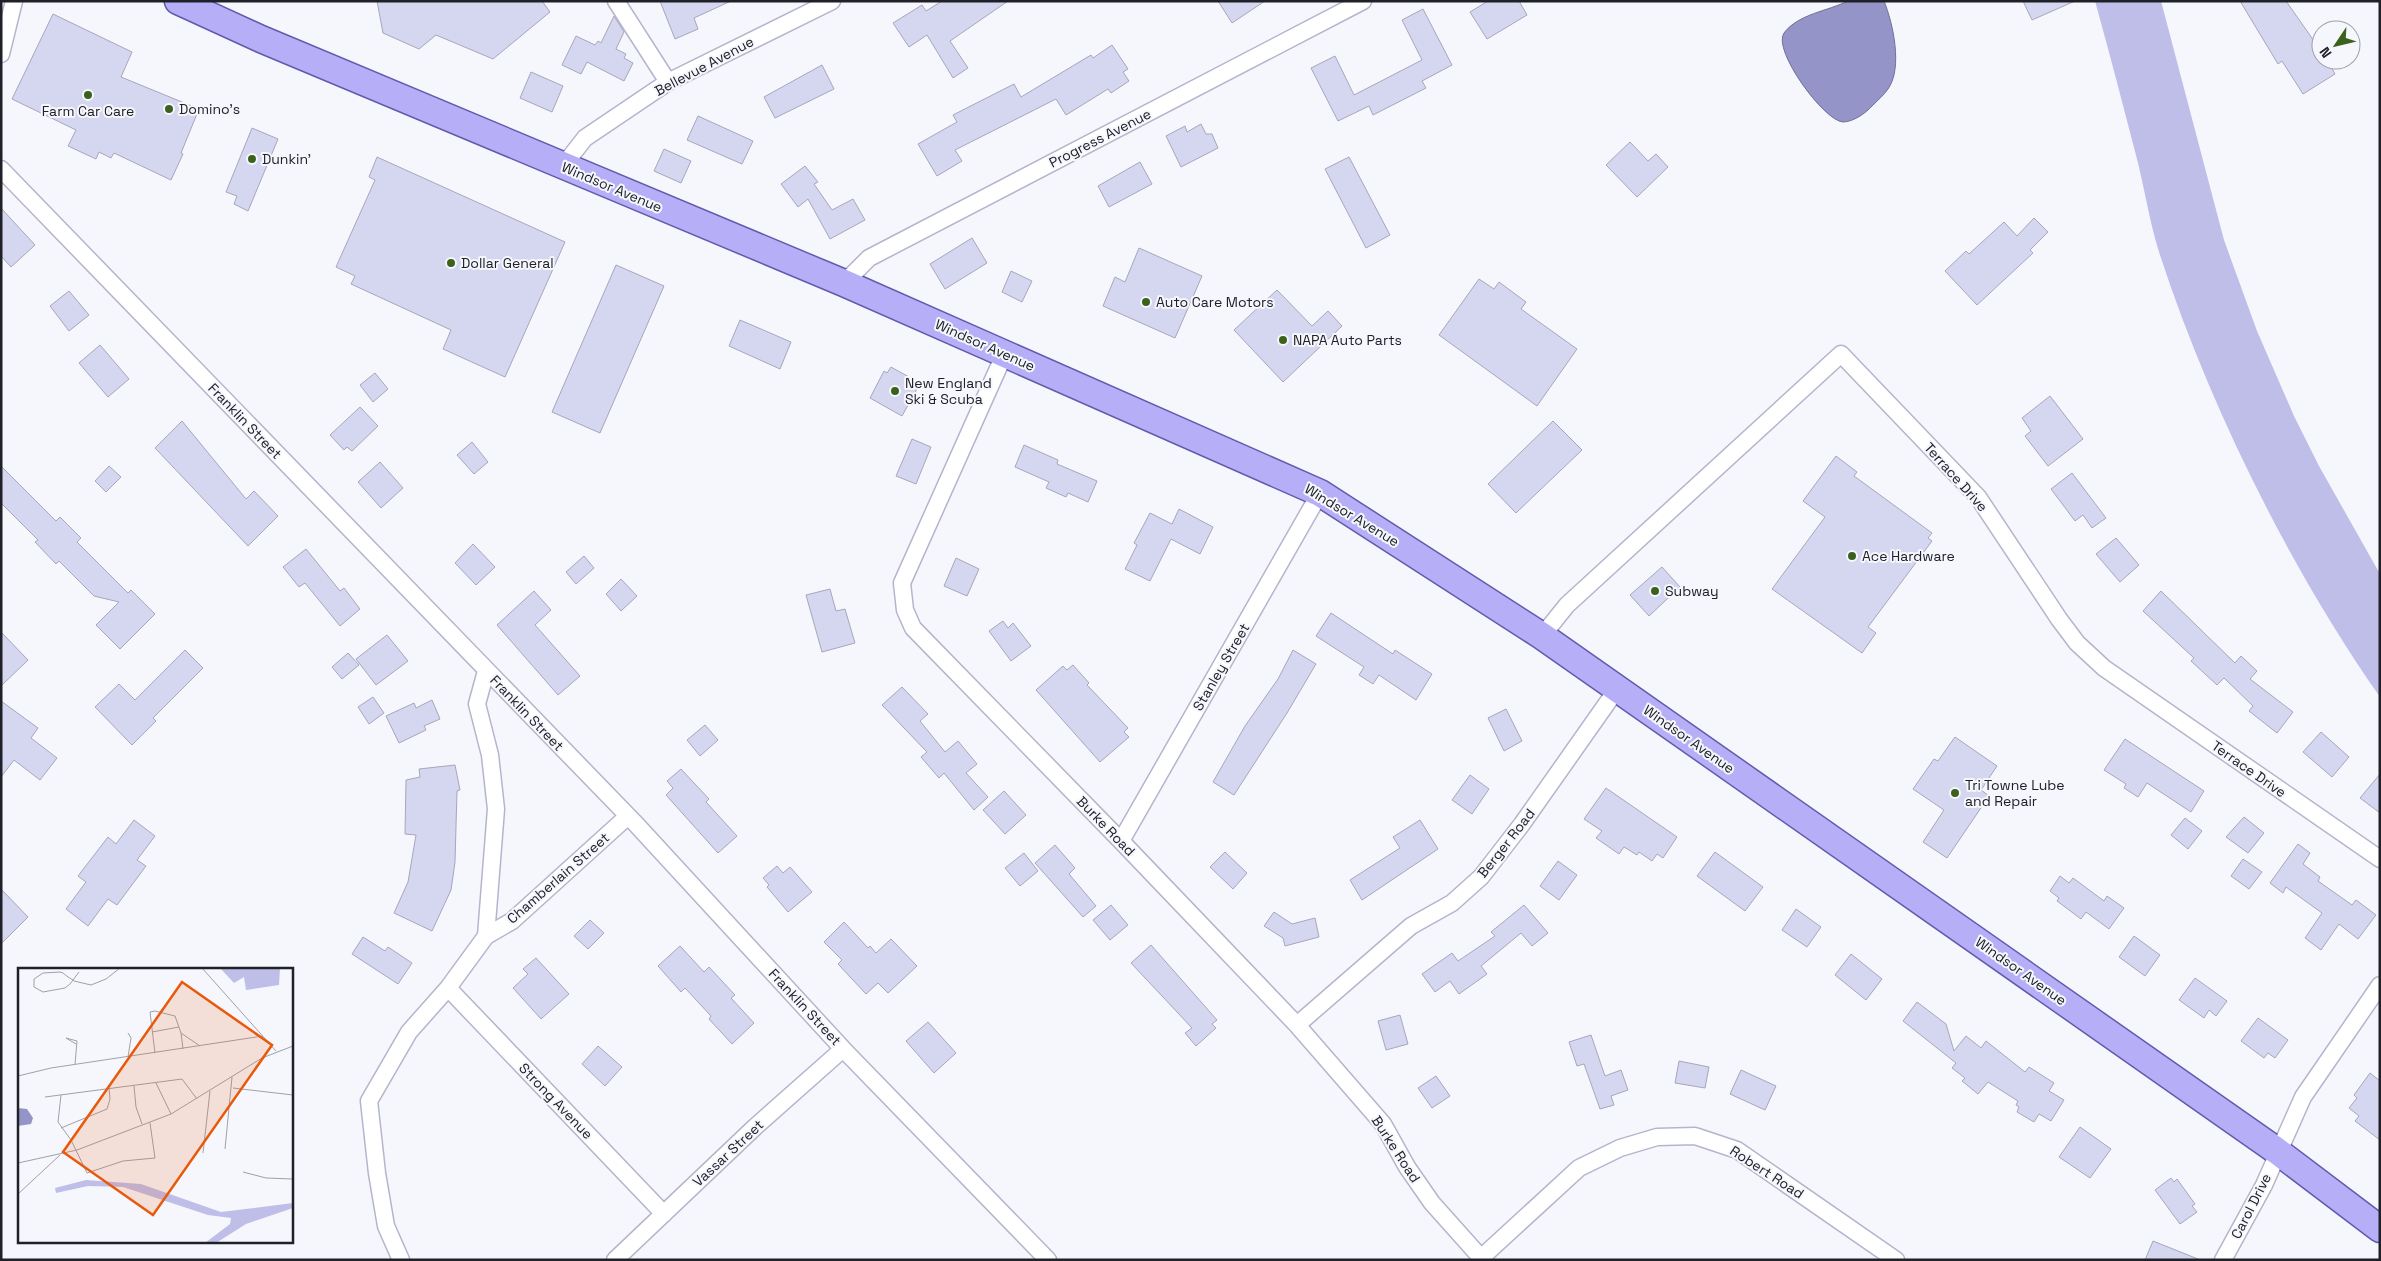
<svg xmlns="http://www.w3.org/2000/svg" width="2381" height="1261" viewBox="0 0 2381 1261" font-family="'Space Grotesk',sans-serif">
	<rect width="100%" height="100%" fill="#f6f7fc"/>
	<path fill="#bebee9" d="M2095 1H2161L2224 240 2257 331 2294 416 2319 466 2380 574V697C2289 567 2208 403 2159 252 2150 223 2145 192 2138 163 2124 109 2110 55 2095 1Z"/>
	<path fill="#9494c8" stroke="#717198" d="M1848 1H1884C1893 23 1903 68 1888 89 1884 95 1877 101 1872 106 1866 113 1853 122 1843 122 1824 121 1772 50 1784 33 1798 14 1828 11 1848 1Z"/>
	<path fill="#d5d6ef" stroke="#a6a6bd" d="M377 1H542L550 12 493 59 436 35 419 49 383 33Z
		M660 1H731L694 18 698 29 675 39Z
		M942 1H1008L950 41 968 68 953 78 927 35 909 47 893 23 922 5 926 11Z
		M1218 1H1265L1232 23Z
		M1488 1H1519L1527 15 1487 39 1470 12Z
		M2023 1H2075L2032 20Z
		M2240 1H2286L2321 51V60H2327L2335 74 2303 94 2282 61 2278 64Z
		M1423 9 1452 65 1422 81 1426 88 1373 115 1369 106 1338 121 1311 68 1335 56 1354 95 1422 60 1402 20Z
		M53 14 132 52 121 77 199 109 181 153 183 154 171 180 114 153 111 158 99 152 96 159 68 146 76 130 12 99Z
		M614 16 624 32 616 49 626 54 624 58 633 63 624 81 587 62 581 74 562 65 576 36 595 45 598 41 601 43Z
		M1112 45 1128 69 1123 72 1129 81 1111 93 1108 89 1066 115 1056 99 955 150 962 161 937 176 918 144 957 122 953 115 1014 84 1021 97 1091 55 1093 58Z
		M822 65 834 89 775 118 764 97Z
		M531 72 563 86 552 112 520 98Z
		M698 116 753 141 742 164 687 140Z
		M1201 124 1206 134H1212L1218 148 1181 167 1166 136 1185 126 1187 132Z
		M252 128 278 139 248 211 234 204 237 196 226 192Z
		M1630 142 1648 161 1656 154 1668 167 1637 197 1606 165Z
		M664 149 691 161 681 183 654 171Z
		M377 157 565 242 505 377 443 349 451 330 351 284 355 276 336 267 375 180 369 177Z
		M1349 157 1390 235 1366 248 1325 169Z
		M1140 162 1152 184 1109 207 1098 186Z
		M805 166 818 182 814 184 832 210 853 199 865 220 830 239 808 199 798 207 781 184Z
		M1 208 35 245 11 267 1 256Z
		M2034 218 2048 232 2030 250 2033 253 1977 305 1945 271 1966 251 1969 254 2004 222 2017 236Z
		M972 238 987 263 945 289 930 264Z
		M1139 248 1202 276 1175 338 1103 306 1115 277 1125 282Z
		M616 265 664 286 600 433 552 412Z
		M1011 271 1032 281 1022 302 1002 292Z
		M1479 279 1494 289 1499 282 1526 302 1521 309 1577 349 1537 406 1439 335Z
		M1277 290 1312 326 1328 311 1342 326 1283 382 1234 330Z
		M69 291 89 315 69 331 50 306Z
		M740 320 791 342 780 369 729 346Z
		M100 345 129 379 108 397 79 363Z
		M891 367 918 382 914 387 917 389 902 416 870 398 884 371 887 373Z
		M375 373 388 389 373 402 360 385Z
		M2050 396 2083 439 2048 466 2025 436 2031 431 2022 418Z
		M360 407 378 426 352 451 347 447 344 450 330 435Z
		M182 421 246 499 254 491 278 516 248 546 155 448Z
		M1553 421 1582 450 1516 513 1488 484Z
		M912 439 931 447 916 484 896 476Z
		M472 442 488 462 474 474 457 455Z
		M1024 445 1058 460 1057 464 1097 481 1088 502 1068 493 1066 497 1046 488 1049 482 1015 467Z
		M1836 456 1857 472 1854 476 1932 533 1928 538 1932 541 1868 627 1876 633 1862 653 1772 589 1825 517 1803 501Z
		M380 462 403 488 381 508 358 482Z
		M1 466 56 521 60 517 81 538 77 542 128 593 131 590 155 614 120 649 96 625 119 602 94 596 59 561 56 564 35 542 38 540 1 503Z
		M109 466 121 477 106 492 95 481Z
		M2072 473 2106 518 2092 528 2083 515 2075 521 2051 489Z
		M1179 509 1213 527 1200 554 1171 539 1150 581 1125 569 1137 545 1134 543 1150 513 1172 524Z
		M2116 538 2139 565 2120 582 2096 554Z
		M473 544 495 567 476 585 455 563Z
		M306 549 340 591 344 588 360 609 340 626 305 583 299 587 283 567Z
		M584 556 594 568 576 584 566 572Z
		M956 558 979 569 967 596 944 586Z
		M1662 567 1680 587 1649 616 1630 595Z
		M621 579 637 596 621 611 606 594Z
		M830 589 836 611 845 609 855 643 822 652 806 595Z
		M534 591 551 610 535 625 580 676 558 695 497 625Z
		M2161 591 2235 663 2241 656 2257 671 2250 679 2293 712 2277 733 2249 711 2253 706 2224 678 2217 685 2191 661 2194 658 2143 611Z
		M1331 613 1393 654 1395 650 1432 674 1416 700 1379 675 1373 684 1359 675 1364 667 1316 636Z
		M1003 621 1008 628 1013 623 1031 646 1011 661 989 631Z
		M1 632 28 660 1 686Z
		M387 635 408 661 376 685 356 659Z
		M185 650 203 668 153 718 156 721 132 745 95 707 119 684 135 700Z
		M1293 650 1316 664 1287 713 1234 795 1213 782 1245 726 1278 679Z
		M348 653 359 665 342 679 332 667Z
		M1073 665 1089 683 1087 685 1128 728 1124 732 1129 737 1100 762 1036 690 1063 666 1067 670Z
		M902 687 928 714 920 721 945 752 958 741 977 764 966 773 988 797 974 810 944 773 939 778 921 757 927 752 882 705Z
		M373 697 384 713 369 724 358 707Z
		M432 700 440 719 424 726 426 730 399 743 386 716 414 703 416 708Z
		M1 701 38 728 31 738 57 758 40 780 14 760 1 777Z
		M1506 709 1522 741 1504 751 1488 718Z
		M705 725 718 740 700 756 687 740Z
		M2321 732 2349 757 2332 777 2303 752Z
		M1955 737 1997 766 1981 790 1989 796 1947 858 1923 842 1944 810 1913 789 1934 759 1938 761Z
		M2125 739 2204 791 2191 812 2147 783 2138 797 2124 788 2126 784 2104 770Z
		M455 765 460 790 457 791 455 862 451 890 432 931 394 913 408 882 416 835 405 834 406 780 420 777 419 769Z
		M681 769 709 799 706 802 737 836 718 853 666 795 673 788 667 781Z
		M2380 774V813L2360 798Z
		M1470 775 1489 789 1472 814 1452 800Z
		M1606 788 1677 837 1663 858 1657 854 1652 861 1639 852 1637 855 1624 847 1619 854 1596 838 1602 831 1584 819Z
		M1004 791 1026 815 1005 834 983 810Z
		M2244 817 2264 833 2248 853 2226 837Z
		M2185 818 2202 831 2188 849 2171 835Z
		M134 820 155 836 137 860 146 866 117 905 108 899 88 926 66 909 86 882 78 876 108 837 116 844Z
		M1420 820 1438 849 1362 900 1350 880 1400 848 1393 837Z
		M2298 844 2310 853 2303 864 2320 877 2318 881 2352 905 2356 900 2376 915 2358 939 2339 924 2321 950 2305 938 2322 913 2286 887 2283 893 2270 883Z
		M1055 845 1075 868 1069 874 1096 906 1083 917 1035 863Z
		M1225 852 1247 873 1233 889 1210 867Z
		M1715 852 1763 887 1745 911 1697 876Z
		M1024 853 1038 871 1020 886 1005 868Z
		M2243 859 2262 872 2249 889 2231 876Z
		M1558 861 1577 875 1559 900 1540 886Z
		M777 866 783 873 790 867 812 892 788 912 767 887 769 885 763 878Z
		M2060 876 2069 883 2073 878 2104 901 2107 896 2124 908 2109 929 2086 912 2081 919 2057 901 2059 898 2050 891Z
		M1 889 28 917 1 944Z
		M1111 905 1128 925 1110 940 1093 920Z
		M1524 905 1548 933 1532 946 1521 933 1481 966 1487 974 1459 994 1450 981 1435 992 1422 974 1452 953 1458 961 1495 936 1491 932Z
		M1796 909 1821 927 1807 947 1782 930Z
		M1274 912 1292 924 1315 918 1319 937 1285 946 1283 938 1264 926Z
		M590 920 604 933 588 949 574 936Z
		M844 922 868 948 870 946 876 953 891 939 917 966 888 993 878 983 866 994 838 964 842 960 824 942Z
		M2134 936 2160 955 2145 976 2119 957Z
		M363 937 385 951 388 947 412 963 398 984 352 954Z
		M1151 945 1217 1020 1212 1024 1216 1028 1196 1046 1185 1033 1192 1028 1131 963Z
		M680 946 704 972 709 967 735 995 731 998 754 1023 732 1044 709 1019 711 1016 685 988 681 992 658 966Z
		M1851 954 1882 979 1866 1000 1835 975Z
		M536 958 569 994 541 1019 513 988 528 974 523 969Z
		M2195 978 2227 1001 2216 1016 2209 1010 2204 1018 2179 1000Z
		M1917 1002 1946 1024 1954 1051 1966 1036 1981 1048 1986 1041 2025 1072 2029 1067 2054 1083 2049 1091 2064 1100 2051 1121 2039 1114 2034 1122 2017 1112 2019 1107 2016 1105 2018 1101 1988 1082 1978 1094 1962 1081 1965 1078 1952 1068 1956 1063 1903 1021Z
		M1400 1015 1408 1044 1386 1050 1378 1021Z
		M2258 1018 2288 1040 2275 1058 2268 1053 2264 1058 2241 1041Z
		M928 1022 956 1053 934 1073 906 1041Z
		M1591 1035 1605 1076 1621 1070 1628 1090 1611 1096 1614 1105 1600 1109 1584 1064 1577 1066 1569 1042Z
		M598 1046 622 1067 605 1086 582 1064Z
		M1679 1061 1709 1067 1705 1088 1675 1083Z
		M1741 1070 1776 1086 1765 1110 1730 1094Z
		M2370 1073 2380 1081V1140L2355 1121 2359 1116 2349 1108 2357 1098 2354 1095Z
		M1436 1076 1450 1096 1432 1108 1418 1088Z
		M2080 1127 2111 1149 2090 1178 2059 1157Z
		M2171 1178 2174 1182 2177 1179 2195 1204 2192 1206 2197 1212 2180 1224 2155 1190Z
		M2153 1241 2198 1259V1260H2145Z"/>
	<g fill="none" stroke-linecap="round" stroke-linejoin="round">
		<defs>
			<path id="street" d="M616 1 668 82
				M1 54 14 1
				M563 166 585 138 668 82 832 1
				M1 169 634 822 843 1049 1048 1260
				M844 283 869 258 1363 1
				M1005 353 902 583 905 610 913 628 1121 841 1297 1025 1383 1124 1407 1167 1432 1203 1483 1260
				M1542 636 1567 605 1841 354 1978 497 2059 619 2077 643 2104 668 2380 859
				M1121 841 1320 493
				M486 936 512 921 628 816
				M448 988 664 1214
				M1297 1025 1411 926 1452 903 1481 877 1522 824 1617 689
				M1481 1258 1579 1168 1620 1148 1657 1137 1695 1136 1737 1150 1896 1260
				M401 1260 386 1226 377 1173 369 1101 409 1032 448 988 486 936 496 809 490 755 477 704 486 671
				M615 1260 755 1127 843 1049
				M2223 1260 2264 1185 2303 1097 2380 985"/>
			<path id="primary" d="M178 1 261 39 844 283 1320 493 1542 636 2277 1151 2380 1229"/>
		</defs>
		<use href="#street" stroke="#b4b5cd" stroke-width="19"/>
		<use href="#primary" stroke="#625aac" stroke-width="29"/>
		<use href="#street" stroke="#fff" stroke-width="16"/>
		<use href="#primary" stroke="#b6aff8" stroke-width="26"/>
	</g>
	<g fill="#3b621d" stroke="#f6f7fc" stroke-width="2">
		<circle cx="88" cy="95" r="5"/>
		<circle cx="169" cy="109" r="5"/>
		<circle cx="252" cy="159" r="5"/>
		<circle cx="451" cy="263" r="5"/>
		<circle cx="1146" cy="302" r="5"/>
		<circle cx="1283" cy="340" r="5"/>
		<circle cx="895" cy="391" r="5"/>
		<circle cx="1852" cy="556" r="5"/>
		<circle cx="1655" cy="591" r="5"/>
		<circle cx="1955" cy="793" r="5"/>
	</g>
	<g text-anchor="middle" stroke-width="4" stroke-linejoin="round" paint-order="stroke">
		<g font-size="14" fill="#202029" stroke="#f6f7fc">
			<text transform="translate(704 66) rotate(-28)" y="5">Bellevue Avenue</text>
			<text transform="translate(1100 138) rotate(-27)" y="5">Progress Avenue</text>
			<text transform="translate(612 187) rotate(23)" y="5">Windsor Avenue</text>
			<text transform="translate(985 345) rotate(24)" y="5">Windsor Avenue</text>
			<text transform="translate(245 421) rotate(46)" y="5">Franklin Street</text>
			<text transform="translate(1956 477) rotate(48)" y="5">Terrace Drive</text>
			<text transform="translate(1352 515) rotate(31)" y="5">Windsor Avenue</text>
			<text transform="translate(1221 667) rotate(-60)" y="5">Stanley Street</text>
			<text transform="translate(527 713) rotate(46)" y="5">Franklin Street</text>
			<text transform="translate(1689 739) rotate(35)" y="5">Windsor Avenue</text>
			<text transform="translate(2249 769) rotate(35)" y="5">Terrace Drive</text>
			<text transform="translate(1106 826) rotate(46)" y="5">Burke Road</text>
			<text transform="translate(1506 843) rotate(-52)" y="5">Berger Road</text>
			<text transform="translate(558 878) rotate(-41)" y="5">Chamberlain Street</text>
			<text transform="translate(2021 971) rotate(35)" y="5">Windsor Avenue</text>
			<text transform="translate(805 1007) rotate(47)" y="5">Franklin Street</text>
			<text transform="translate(556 1101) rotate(46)" y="5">Strong Avenue</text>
			<text transform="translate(1396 1149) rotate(57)" y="5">Burke Road</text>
			<text transform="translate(728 1153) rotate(-43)" y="5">Vassar Street</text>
			<text transform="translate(1767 1172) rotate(33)" y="5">Robert Road</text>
			<text transform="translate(2251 1206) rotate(-63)" y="5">Carol Drive</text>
		</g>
		<g font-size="14" fill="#202029" stroke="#f6f7fc" text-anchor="start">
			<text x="179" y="114">Domino's</text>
			<text x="88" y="116" text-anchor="middle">Farm Car Care</text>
			<text x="262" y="164">Dunkin'</text>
			<text x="461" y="268">Dollar General</text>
			<text x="1156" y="307">Auto Care Motors</text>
			<text x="1293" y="345">NAPA Auto Parts</text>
			<text x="905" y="388">New England<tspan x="905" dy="16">Ski &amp; Scuba</tspan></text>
			<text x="1862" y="561">Ace Hardware</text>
			<text x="1665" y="596">Subway</text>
			<text x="1965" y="790">Tri Towne Lube<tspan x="1965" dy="16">and Repair</tspan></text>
		</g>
	</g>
	<g transform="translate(18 968)">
		<rect width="275" height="275" fill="#f6f7fc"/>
		<path d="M202 0H262L261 17 228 22 226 9 216 15ZM68 212 123 216 203 244 275 235V240L228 256 198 275H187L212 256 213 250 190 247 105 219 70 218 38 225 37 220Z" fill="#bebee9"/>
		<path d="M0 140 9 141 15 150 13 156 0 158Z" fill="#9494c8"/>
		<path fill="none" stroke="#a0a1a8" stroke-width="1" d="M184 0 258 83M61 4 52 16 47 20 25 24 16 19V11L25 5 42 4 45 5 50 9 55 12 56 13 73 17 88 11 102 0M134 64 161 59M110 65 113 70 110 89M163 65 165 81M137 85 132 44 137 43 157 48 163 65 182 78M57 96 59 73 48 70 58 76M0 108 33 100 245 68M138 115 153 146M116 118 118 139 124 156M215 120 275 127M43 127 40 154 53 172 69 205 105 193 137 190 132 155M27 129 164 111 179 131M43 160 89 141 92 131 91 120M207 181 214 109M185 185 192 123M0 195 59 182 153 146 244 90 275 78M225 204 248 210 275 211M0 226 42 187"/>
		<path fill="#e8590c" fill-opacity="0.15" stroke="#e8590c" stroke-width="2.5" d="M164 14 254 77 135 247 45 184Z"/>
		<rect width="275" height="275" fill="none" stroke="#202029" stroke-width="2.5"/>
	</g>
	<rect width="2381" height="1261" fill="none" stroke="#202029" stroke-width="5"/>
	<g transform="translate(2336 45) rotate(235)"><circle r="24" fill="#f6f7fc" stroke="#a0a1a8"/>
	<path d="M0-4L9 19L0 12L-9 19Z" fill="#3b621d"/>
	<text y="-8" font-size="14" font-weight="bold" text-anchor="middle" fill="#202029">N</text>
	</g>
</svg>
